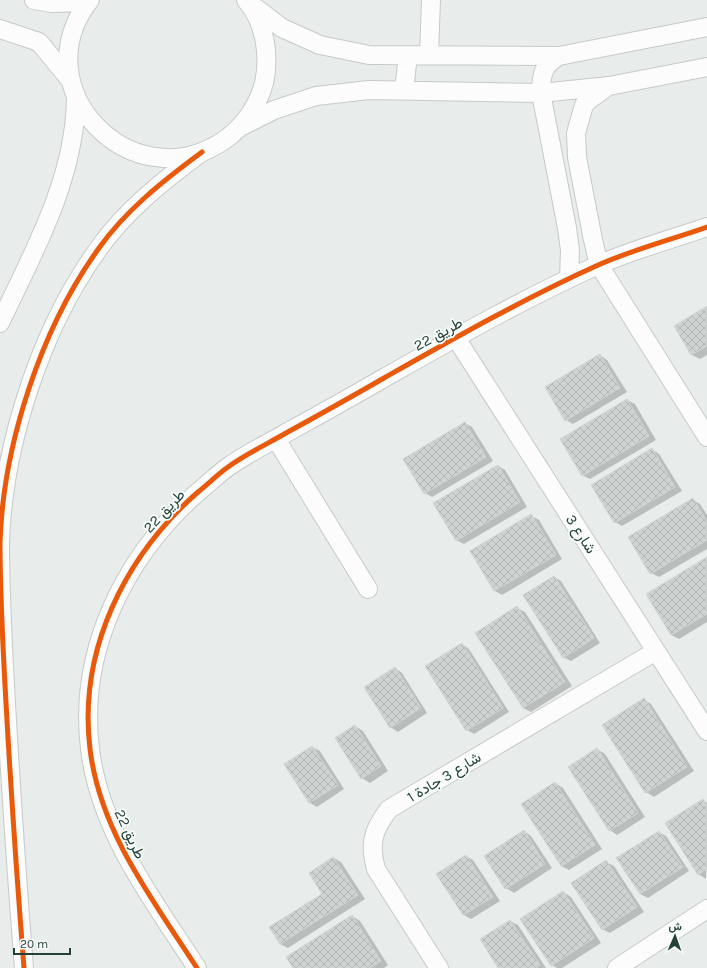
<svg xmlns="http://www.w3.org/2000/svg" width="707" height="968" viewBox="0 0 707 968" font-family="Karla,Vazirmatn,sans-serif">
	<defs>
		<pattern id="building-cross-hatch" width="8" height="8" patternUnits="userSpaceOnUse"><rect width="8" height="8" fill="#cfd4d2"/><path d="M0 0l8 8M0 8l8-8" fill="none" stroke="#b2b7b5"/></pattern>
	</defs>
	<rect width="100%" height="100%" fill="#e8edeb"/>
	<path fill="#0003" d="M707 307V355L700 359 692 355 675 326Z
		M600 355 607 360 627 392 573 424 566 420Z
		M627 400 635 404 656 440 590 479 582 475Z
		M465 423 472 427 493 461 432 497 425 493Z
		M652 449 659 454 682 491 622 526 615 522Z
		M498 466 505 470 527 507 464 544 456 540Z
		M693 500 700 504 707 515V549L659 577 651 573Z
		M531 516 539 520 562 559 502 595 495 591Z
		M707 558V622L679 639 671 635Z
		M554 577 561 581 600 643 571 661 563 657Z
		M517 608 525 612 572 686 531 712 523 708Z
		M462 644 469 649 509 712 474 734 467 730Z
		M395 668 402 673 427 713 398 732 390 727Z
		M644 700 651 704 694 771 654 797 646 792Z
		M355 726 363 731 388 771 370 783 362 778Z
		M312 747 320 751 344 789 317 807 310 803 285 764Z
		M597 749 605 754 645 817 617 835 610 830Z
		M555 783 563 788 602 849 569 870 561 866Z
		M703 800 707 803 706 879 698 874Z
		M524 831 531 836 552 868 514 893 506 888Z
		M659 832 666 836 689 871 648 898 640 894Z
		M466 856 473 860 500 901 471 919 464 915 438 874Z
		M334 858 341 862 365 899 288 948 280 944 323 894Z
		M606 862 614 866 644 912 610 933 602 929Z
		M563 892 571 897 601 943 562 968H557L552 965Z
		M352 916 360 921 388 965 384 968H294Z
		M510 921 518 925 546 968H500Z"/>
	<path fill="url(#building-cross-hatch)" stroke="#d1d6d4" d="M707 306V346L691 355 674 326Z
		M600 354 620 388 565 421 545 387Z
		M627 399 649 436 582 476 560 439Z
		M465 422 486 457 424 494 403 459Z
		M652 448 675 487 614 523 591 485Z
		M498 465 520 502 456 541 433 503Z
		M693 498 707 522V540L650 574 628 537Z
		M531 514 556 555 494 591 470 551Z
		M707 557V614L671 635 646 594Z
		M554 576 594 638 563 658 523 595Z
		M517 606 565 682 523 708 475 633Z
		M462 643 503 708 466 731 425 666Z
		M395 667 421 708 390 728 364 687Z
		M644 698 687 767 645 793 602 725Z
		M355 725 381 766 361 779 335 738Z
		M312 746 338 785 309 803 284 764Z
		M597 748 638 813 609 831 568 767Z
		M555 782 595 845 561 866 521 804Z
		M703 799 707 806V869L698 875 665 823Z
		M524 830 545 864 505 889 484 856Z
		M659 831 683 867 640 894 616 858Z
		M466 855 493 897 463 915 436 874Z
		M333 857 358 895 280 944 269 927 322 894 309 873Z
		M606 860 637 907 602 930 571 883Z
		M563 891 594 938 551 966 520 919Z
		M352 915 381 961 370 968H293L286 957Z
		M510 920 540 965 536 968H498L480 939Z"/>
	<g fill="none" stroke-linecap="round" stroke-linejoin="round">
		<defs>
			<path id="minor" d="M34 0 52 3 88 2
				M90 0C21 87 131 202 223 141 243 128 258 106 264 83 270 55 265 22 246 0
				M252 5 282 28 320 45 369 55 559 56
				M0 29 39 42 71 81
				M429 55 431 0
				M607 87 589 100 584 105 576 133 577 157 593 240 599 265 707 437
				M404 90 408 55
				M240 127 274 110 316 96 369 90 541 93 609 86 707 67
				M569 279 570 250 567 228 541 93C541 75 543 65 559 56L707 27
				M0 323C34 251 75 179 76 98
				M456 338 707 731
				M276 439 368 589
				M24 968C17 880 11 791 6 703 3 650 0 596 0 543 3 445 41 328 99 248 126 210 164 180 202 152
				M197 968C153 900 100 832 90 749 78 650 125 556 198 492 208 484 218 474 228 467 246 454 267 444 286 433 319 415 351 397 384 378 453 339 523 299 596 266 631 250 670 240 707 227
				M439 968 376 869C369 843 373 830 389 809L656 651
				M617 968 707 909"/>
		</defs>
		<use href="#minor" stroke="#c5cac8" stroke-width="20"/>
		<use href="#minor" stroke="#fcfcfc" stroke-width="18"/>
		<defs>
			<path id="cycleway" d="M24 968C17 880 11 791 6 703 3 650 0 596 0 543 3 445 41 328 99 248 126 210 164 180 202 152
				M197 968C153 900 100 832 90 749 78 650 125 556 198 492 208 484 218 474 228 467 246 454 267 444 286 433 319 415 351 397 384 378 453 339 523 299 596 266 631 250 670 240 707 227"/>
		</defs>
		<use href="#cycleway" stroke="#f7fbf9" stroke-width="8"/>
		<use href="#cycleway" stroke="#e8590c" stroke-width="5"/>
	</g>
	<g text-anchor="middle" stroke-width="3.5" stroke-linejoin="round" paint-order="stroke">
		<g font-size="15" fill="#24423a" stroke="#f7fbf9">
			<text transform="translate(438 334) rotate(-29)" y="5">طريق 22</text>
			<text transform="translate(164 511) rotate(-47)" y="5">طريق 22</text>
			<text transform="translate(581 534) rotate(57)" y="5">شارع 3</text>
			<text transform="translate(444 777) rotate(-31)" y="5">شارع 3 جادة 1</text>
			<text transform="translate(130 834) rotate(65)" y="5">طريق 22</text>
		</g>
	</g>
	<g transform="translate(675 936) rotate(2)" stroke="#f7fbf9" stroke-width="3" paint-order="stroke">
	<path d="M0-3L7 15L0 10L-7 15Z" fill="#24423a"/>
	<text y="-6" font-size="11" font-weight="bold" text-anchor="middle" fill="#24423a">ش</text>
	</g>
	<path d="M14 948v6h56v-6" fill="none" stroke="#24423a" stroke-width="2"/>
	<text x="20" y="948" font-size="12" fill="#24423a" stroke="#f7fbf9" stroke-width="3" paint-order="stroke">20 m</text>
</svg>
